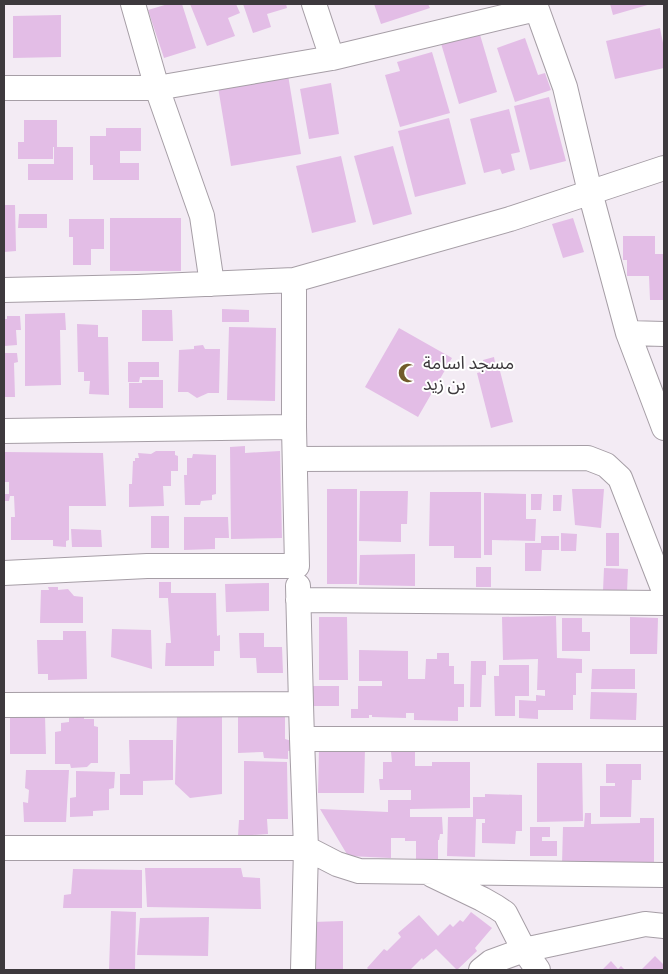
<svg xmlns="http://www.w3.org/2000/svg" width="668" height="974" viewBox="0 0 668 974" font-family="'Source Sans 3','Noto Sans Arabic',sans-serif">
	<rect width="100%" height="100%" fill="#f3ebf4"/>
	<path fill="#e3bde6" d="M168 4H182L196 48 164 58 148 10Z
		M190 4H236L240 13 228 18 235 36 207 46Z
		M243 4H286L287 8 267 14 271 27 253 33Z
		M374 4H428L430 8 381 24Z
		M610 4H651L613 15Z
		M61 15V57L13 58V16Z
		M478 28 497 92 459 104 440 40Z
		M660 28 664 48V68L615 79 606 41Z
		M525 38 538 75 545 73 551 90 515 102 497 48Z
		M432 52 450 113 400 127 385 75 400 71 397 62Z
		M288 75 301 154 231 166 218 87Z
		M331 83 339 134 309 139 300 89Z
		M549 97 566 161 530 170 514 106Z
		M509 109 520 152 511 154 515 170 502 174 500 169 484 173 470 119Z
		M449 118 466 184 415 197 398 131Z
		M24 120H57V147H53V159H18V142H24Z
		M106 128H141V151H120V163H139V180H93V165H90V136H106Z
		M393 146 412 214 373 225 354 156Z
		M54 147H73V180H28V164H54Z
		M341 156 356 222 312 233 296 166Z
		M4 205H15L16 251 4 252Z
		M19 214H47V228H18Z
		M110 218H181V271H110Z
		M573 218 584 252 563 258 552 224Z
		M69 219H104V249H91V265H73V237H69Z
		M623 236H655V254H664V300H650L649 276H627V260H623Z
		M222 309 249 310V322H222Z
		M142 310H172L173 341H142Z
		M65 313 66 330H60L61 385 25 386V314Z
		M7 316H20L21 330H16L17 345 4 346V319H7Z
		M77 324 98 325V337H108L109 395 89 394 90 381H84V372H78Z
		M229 327 276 328 275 401 227 400Z
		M399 328 452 358 418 417 365 387Z
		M203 345 205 349H220L219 393H208L197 398 188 392H178L179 350 194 349V346Z
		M4 353H17L18 362 14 363 15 397H4Z
		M494 357 496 368 499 367 513 422 491 428 477 373 485 371 483 360Z
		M128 362H159V377H140L139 382H128Z
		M142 380H163V408H129V383H142Z
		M245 446V453L280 451 282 538 231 539 230 447Z
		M156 451H175V455L178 456V471H171V486H163L164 506 129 507V484H132L133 461H135V458H139L138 453 151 454Z
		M4 452 103 453 106 506H69V540L66 541V547L53 546V540H11V517H15L14 496H10L9 501H4V494H9V482H4Z
		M193 454 216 455V494L212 495V500L201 501 200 505H185L184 475H187V458H192Z
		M327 489H357V584H327Z
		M572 489H604L601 528 575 525Z
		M360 491H408L407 524H401V542L359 541Z
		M430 492H481V558H454V546H429Z
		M484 493 526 494V519H536L535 541 492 540V555H484Z
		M531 494H542L541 510H531Z
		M553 495H562L561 511H553Z
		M151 516H169V548H151Z
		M184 517H228L229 538H215V549L184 550Z
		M71 529 101 530 102 547H72Z
		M561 533 577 534 576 551H561Z
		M606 533H619V566H606Z
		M541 536H559V550H542L541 571H525V543H541Z
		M415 554V586L359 585 360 555Z
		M476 567H491V587H476Z
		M604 568 628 569 627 592 603 591Z
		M159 582H171V593H216L217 636 220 635V651H214V666H165L166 643H171L168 598H159Z
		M269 583V611L226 612 225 584Z
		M48 587H58V590L68 589 74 596 83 597V623H40L41 590H49Z
		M556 616 557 658 582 659V673H576V695H573V710H538V719L519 718V700L536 701V695L545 696V690H537L538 659 503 660 502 617Z
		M319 617H347L348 680H319Z
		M630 617 658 618 657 654H630Z
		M562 618H582V632H590V651H562Z
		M112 629 151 630 152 669 111 657Z
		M63 631H86L87 679 48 680V674H38L37 640H63Z
		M239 633H264V647H282L283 673H257L256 658H240Z
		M359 650 408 651V679H425L426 659H437V653H449V666H454V684H464V707H458V721L414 720V713H406V718L372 717V715H369V718H351V709H358V686H382V681H359Z
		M471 661H486V675H482L481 707H470Z
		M499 665H529V696H515V716H495L494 676H499Z
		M592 669H635V689H591Z
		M313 686H339V706H313Z
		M591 692 637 693 636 720 590 719Z
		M10 715H45L46 754H10Z
		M78 716H84V719H94V726L98 727V763H91L87 767 71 768 70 764H55V732L61 731V723L69 722V718L77 717Z
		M177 716H222V794L190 798 175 784Z
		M285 716V739L295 742V750L288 751V759L264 758 263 752 238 753V717Z
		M129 740H173V780L143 781V795H120V774H130Z
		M319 748H365L364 793H318Z
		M391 752H415V766H432V762H470V808L410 809V817H442L443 834H440L439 840H438V860H416V841H405V838H391V858L348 856 320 809 388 812V800H411V790H380L379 779H383V762H392Z
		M244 761 287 762 288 819H267L268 834 238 836 239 820H244Z
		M537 763H582L583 821 537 822Z
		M606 764H641V780H632L631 817H600V786H615V783H606Z
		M26 770H69L66 822H24L23 802 28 803 29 790 25 788Z
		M76 771 115 772 114 788 109 789V810L93 811V816L70 817V798L76 797Z
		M485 794 522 795V831H516L515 844 482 843V823H485V819H476L475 857 447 856 448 817H473V797H485Z
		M585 813H591V824L640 823V818H654V864H562L563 827H584Z
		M530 827H550V837H542V841H557V856H530Z
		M145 868H241L243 877 260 878 261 909 147 907Z
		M73 869 142 870V908H63L64 895 71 894Z
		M111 911 136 912 135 970H109Z
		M471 912 492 928 475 948 477 951 457 970 436 949 423 960 422 958 410 970H369L367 968 384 949 387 951 401 937 398 933 419 915 438 936 450 924 453 927 460 920 463 922Z
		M209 917 208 956 137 955 140 918Z
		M343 921V970H314L313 922Z
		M655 956 664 965V970H641Z
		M611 961 618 969 621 966 625 970H602Z"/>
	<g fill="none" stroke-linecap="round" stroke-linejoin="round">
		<defs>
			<path id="minor" d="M133 4 157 88 202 216 212 284
				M314 4 332 58
				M535 4 565 87 590 192 628 333 664 428
				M4 88H157L332 58 536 9
				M4 290 137 287 294 280 510 219 664 168
				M628 333 664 334
				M4 431 294 427
				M295 459 588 458 606 465 620 478 664 591
				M4 573 147 566H297L294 427V280
				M298 586 301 704
				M298 600 664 603
				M4 705 301 704 302 739H664
				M302 739 306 848 303 970
				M4 848H306L337 864 359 871 664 875
				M432 875 482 899 496 907 505 913 524 950 538 970
				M481 970 491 962 524 950 645 924 664 926"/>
		</defs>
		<use href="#minor" stroke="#a69ea6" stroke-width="26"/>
		<use href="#minor" stroke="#fff" stroke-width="24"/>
	</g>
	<defs>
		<symbol id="mosque-bare" viewBox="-9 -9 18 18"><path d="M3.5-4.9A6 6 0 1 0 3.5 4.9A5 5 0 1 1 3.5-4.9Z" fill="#715b2b" stroke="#fff" stroke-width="2.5" paint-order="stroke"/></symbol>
	</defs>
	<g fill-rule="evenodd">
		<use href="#mosque-bare" x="394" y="359" width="28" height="28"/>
	</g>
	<g text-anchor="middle" stroke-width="4" stroke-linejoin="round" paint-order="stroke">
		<g font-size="18" fill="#3d393d" stroke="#fff" text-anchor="start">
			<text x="423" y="369">مسجد اسامة<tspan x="423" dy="21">بن زيد</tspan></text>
		</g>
	</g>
	<rect width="668" height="974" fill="none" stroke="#3d393d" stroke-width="10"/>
</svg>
